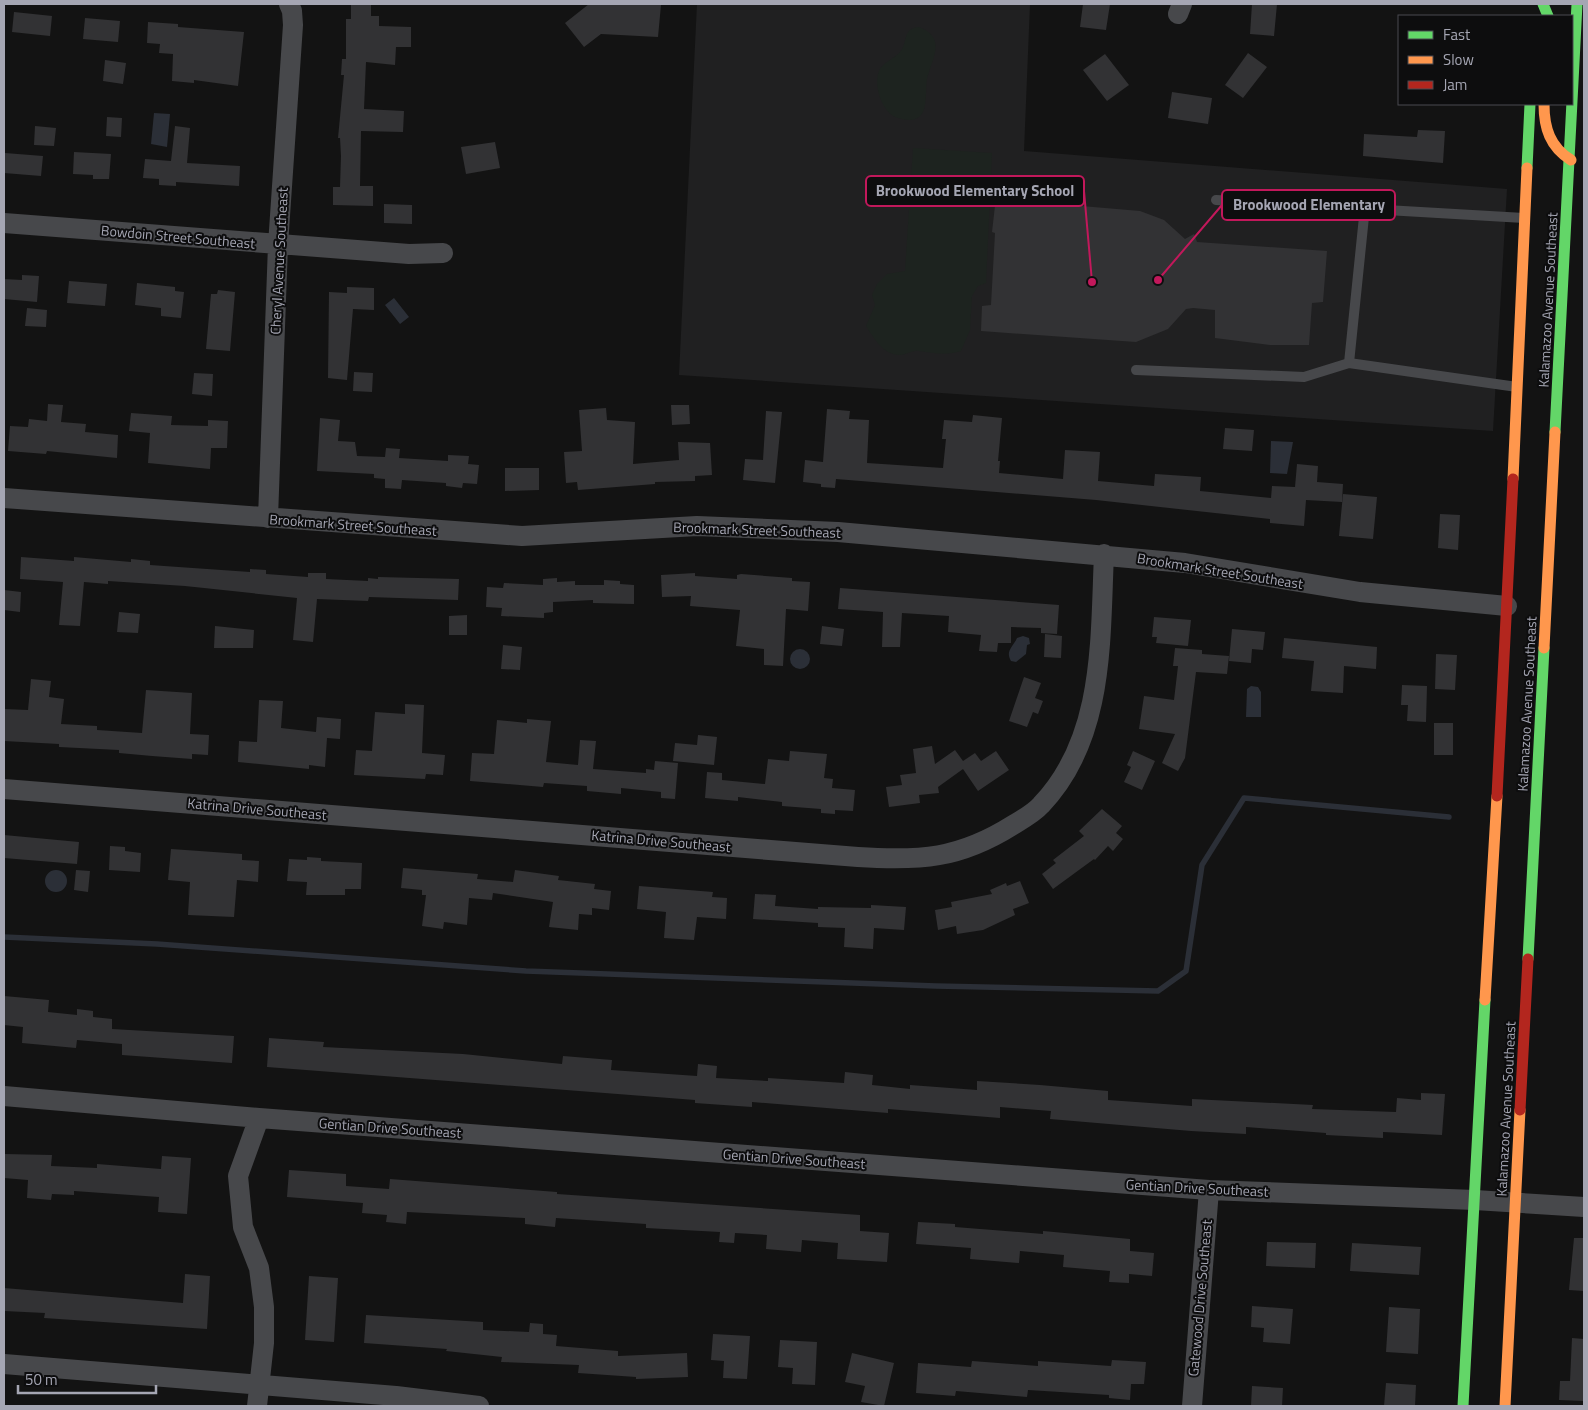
<svg xmlns="http://www.w3.org/2000/svg" width="1588" height="1410" viewBox="0 0 1588 1410" font-family="'Titillium Web',sans-serif">
	<rect width="100%" height="100%" fill="#131313"/>
	<path fill="#202021" d="M697 4H1030L1024 151 1507 189 1493 431 679 375Z"/>
	<path fill="#1d231f" d="M919 27C948 38 931 60 927 79 924 97 932 128 898 118 882 114 872 83 880 69 885 61 894 59 900 52 908 43 902 28 919 27Z
		M913 148 992 153 986 283 978 286 972 296 970 330 961 351C946 356 934 353 919 351 912 350 907 355 900 355 883 355 874 338 866 326L875 305 872 295 877 284 887 274 905 271Z"/>
	<path fill="#2b2f37" d="M154 113 170 114 167 147 151 144Z
		M394 298 409 317 400 324 385 305Z
		M1271 441 1293 442 1287 474 1270 473Z
		M1023 636 1029 638 1030 644 1027 645 1026 654 1016 662 1011 661C1005 651 1013 647 1017 638Z
		M790 659a10 10 0 1 1 20 0a10 10 0 1 1-20 0Z
		M1251 686 1258 687 1261 692V717H1246L1247 689Z
		M45 881a11 11 0 1 1 22 0a11 11 0 1 1-22 0Z"/>
	<g fill="none" stroke-linecap="round" stroke-linejoin="round">
		<path stroke="#2b2f37" stroke-width="5.5" d="M4 937 157 944 526 971 936 986 1158 991 1186 971 1202 865 1244 798 1449 817"/>
	</g>
	<path fill="#323234" d="M351 4H371V16H379V26L411 27V47H396L395 65 366 62 364 109 404 111 403 132 361 131 360 186H373V206L333 205V187H340L341 156 340 138H338L344 75H341L342 59H346V19H351Z
		M589 4 661 5 658 37 601 34 584 47 565 23Z
		M1083 4H1110L1106 30 1080 27Z
		M1252 4H1277L1274 36 1250 34Z
		M14 12 52 16 50 36 12 32Z
		M85 18 120 21 118 42 83 39Z
		M148 22 178 24V27L244 32 238 86 194 80V83L172 81 173 54 159 53 160 44 147 43Z
		M1248 53 1267 67 1243 98 1225 85Z
		M1105 54 1129 85 1107 101 1083 70Z
		M105 60 126 63 123 84 103 81Z
		M1172 92 1212 98 1208 124 1168 118Z
		M107 117 122 118 121 137 106 136Z
		M35 126 56 128 54 146 34 145Z
		M175 126 190 128 187 163 240 166 239 186 176 182V186L159 185V179L143 178 145 159 171 161Z
		M1418 130 1445 131 1443 163 1363 156 1364 134 1417 137Z
		M495 142 500 168 466 174 461 147Z
		M74 152 111 154 109 179H93V175L73 174Z
		M5 153 43 156 41 176 4 173Z
		M996 197 1022 198 1023 201 1140 211 1164 220 1185 239 1194 234 1197 242 1327 251 1323 302 1312 303 1309 345H1270L1215 338V310L1193 308 1186 309 1168 329 1136 342 981 331 982 306 991 305 995 233 992 232Z
		M384 204 412 205V224L384 223Z
		M22 275 39 276 37 302 4 299V279L22 280Z
		M69 281 107 284 105 306 67 303Z
		M137 283 175 287V291L184 292 181 318 161 316V308L135 305Z
		M347 287 374 288V310L353 309 347 380 328 378 329 292 347 293Z
		M218 290 235 292 230 351 206 349 211 294H217Z
		M27 308 47 310 46 327 25 326Z
		M354 372 373 373 372 392 353 391Z
		M194 373 213 374 212 396 192 394Z
		M48 404 63 405 61 422 86 424 85 432 118 435 117 458 47 451 46 454 8 451 10 426 28 427 29 419 47 421Z
		M671 405H689L690 424 672 425Z
		M606 408 607 420 635 422 633 464 679 460 678 442 710 443 712 475 695 476V481L655 482V484L578 490 577 482 566 483 564 452 582 451 579 410Z
		M827 409 850 411 849 419 869 420 867 463 943 468 946 439H942L944 420 972 422 973 415 1002 418 998 461H1000L999 473 1063 479 1065 450 1100 452 1098 481 1154 486 1155 474 1201 477 1200 491 1271 498 1272 486 1295 487 1297 464 1318 466 1317 482 1343 484 1342 502 1306 500 1304 526 1270 523V519L1096 500 836 479 835 488 821 487V484L803 482 805 460 823 462Z
		M766 411 782 412 775 483 743 480 745 459 763 460Z
		M131 413 172 416 171 425 208 426V420L228 421 227 448H211L210 469 148 463 150 433 129 431Z
		M320 418 340 420 338 441 355 442 357 456 385 457 386 448 400 449 399 458 448 461V455L469 456 468 464 479 465 477 484 463 483 462 488 446 486V483L402 480 401 489 385 488V479L374 478V474L317 471Z
		M1225 428 1254 430 1252 451 1223 449Z
		M505 468H539V490L505 491Z
		M1343 494 1377 497 1373 539 1339 536Z
		M1440 514 1460 515 1458 550 1438 548Z
		M21 557 74 561V557L131 562V559L150 561V565L250 572V569L266 570V574L308 577V573H326V579L368 581V578L378 579V577L459 579 458 600 369 597 368 601 317 599 313 642 293 640 297 598 185 586 108 581V584L84 582 80 626 59 625 63 582 20 579Z
		M695 573V576L737 579V575L741 574 792 578V581L810 582 808 611 786 609 783 666 764 665V649L736 646 740 610 690 606 691 596 662 597 661 575Z
		M557 578V582L575 581V585H604V580L620 581V584L634 585V604L593 603V600L553 602V612L544 613V618L501 616 502 608 486 607 487 587 503 588 504 583 543 585V579Z
		M840 588 1059 605 1057 634 1041 633V628L1011 627V643H998L997 652 979 651 981 635 948 632 949 616 902 613 900 647H882L883 612 838 609Z
		M4 590 21 592 20 612 4 610Z
		M119 612 140 614 138 633 117 632Z
		M467 615V635H449V616Z
		M1154 617 1191 620 1188 646 1156 643 1157 637H1152Z
		M215 626 254 630 253 648H214Z
		M822 626 844 629 842 646 820 644Z
		M1232 629 1265 632 1263 650 1252 649 1251 663 1229 661Z
		M1045 634 1062 636 1061 658 1044 657Z
		M1284 638 1377 647 1376 669 1344 666 1343 693 1311 691 1314 661 1282 658Z
		M503 645 522 647 520 670 501 669Z
		M1175 648 1202 650V654L1229 656 1227 674 1196 672 1185 758 1178 771 1162 763 1175 734 1139 729 1144 696 1174 700 1178 666H1173Z
		M1436 654 1457 655 1455 690 1435 689Z
		M1024 677 1041 683 1035 698 1043 701 1038 714 1033 712 1027 727 1009 721Z
		M31 679 51 681 49 697 64 699 61 724 97 726V730L142 733 146 690 192 693 190 734 209 735 208 755 192 754V759L152 756 119 753V750L59 747V744L4 741V709L28 710Z
		M1402 685 1427 686 1426 722 1407 721 1408 705H1401Z
		M259 700 283 701 281 728 316 732 317 717 341 719 340 739 327 738 325 767 309 765V769L238 762 239 741 257 742Z
		M405 704 424 705 422 753 445 755 443 775 426 774 425 779 354 775 356 750 372 751 375 712 405 714Z
		M527 719 551 721 546 762 578 765 580 740 596 741 593 769 646 773V769L654 770 655 761 678 763 675 799 661 798V792L621 788V794L587 791V786L544 783 543 787 470 781 472 753 494 754 497 720 527 723Z
		M1434 723H1453V755H1434Z
		M698 735 717 737 714 765 673 761 675 743 697 745Z
		M932 746 935 764 955 750 963 761 975 753 981 761 996 751 1009 770 978 791 963 769 938 787 939 793 919 795 920 803 889 807 886 787 902 785 900 775 916 773 913 749Z
		M790 751 827 754 824 778 833 779 832 788 855 790 853 811 835 810V814L821 813V809L782 806V802L738 797V801L705 798 707 772 722 773V780L765 784 768 759 789 761Z
		M1133 751 1155 761 1142 790 1124 782 1131 767 1127 765Z
		M1102 809 1122 826 1116 833 1123 839 1113 851 1108 846 1095 860 1094 859 1053 889 1042 874 1056 863 1053 860 1084 836 1079 831Z
		M4 835 79 842 77 864 4 858Z
		M110 846 125 847V851L141 853 140 872 109 870Z
		M171 849 242 854V860L259 861 258 882 237 880 234 917 188 915 190 882 168 880Z
		M307 857 321 858V861L362 863 361 889H345V895H306L307 882 287 881 289 859 307 860Z
		M403 868 478 874 477 879 513 882 515 870 559 876 558 880 595 884 594 889 611 891 609 910 592 908V915L579 914 578 930 549 927 553 902 493 893 492 900 469 898 467 925 444 922 443 929 422 926 426 895H422V890L401 888Z
		M76 870 90 871 88 892 74 890Z
		M1020 881 1029 903 1013 909 1015 915 983 930 957 934 956 926 938 930 935 910 952 907 951 902 992 894 990 890 1006 883 1007 886Z
		M639 886 713 892 712 897 727 898 726 919 697 917 694 940 664 938 666 912 637 909Z
		M755 894 776 895 775 906 818 909V907L871 908V905L906 907 904 930 874 928 873 949 844 947 845 928 818 927V923L753 919Z
		M4 996 49 1000 48 1012 77 1015V1009L93 1011V1017L112 1019V1029L234 1036 232 1063 122 1055V1044L77 1040 76 1048 22 1043 23 1027 4 1025Z
		M269 1038 324 1042 323 1047 463 1054 562 1064 563 1056 612 1060 611 1070 697 1076 698 1064 717 1066 716 1078 768 1081V1078L844 1083 845 1072 873 1075 872 1085 910 1089V1085L977 1090V1081L1040 1085 1108 1091V1100L1192 1106V1099L1313 1105 1312 1109 1396 1112 1397 1098 1421 1100V1093L1445 1094 1442 1135 1383 1132V1138L1326 1135V1133L1246 1127V1134L1191 1131 1050 1119 1051 1111 1000 1107V1118L888 1109V1113L752 1102V1107L695 1103V1100L267 1067Z
		M4 1154 52 1155 51 1166 97 1168V1164L161 1169 162 1156 191 1158 187 1214 158 1212 159 1197 74 1191V1195L52 1194 51 1200 27 1198 28 1180 4 1178Z
		M289 1170 346 1174V1186L389 1189 390 1179 557 1192V1194L860 1215V1231L889 1233 887 1262 837 1259 838 1243 802 1240 801 1252 766 1249 767 1235 735 1233 734 1243 719 1242 720 1232 646 1228V1224L556 1218 555 1227 525 1224V1218L407 1212 406 1224 386 1222 387 1215 362 1213 363 1203 287 1197Z
		M918 1222 955 1224V1227L1043 1234V1231L1130 1239V1251L1154 1253 1152 1276 1129 1274V1283L1109 1282 1110 1271 1063 1267 1064 1255 1020 1251 1019 1263 970 1259 971 1248 916 1244Z
		M1574 1238H1584V1291L1569 1290Z
		M1267 1242 1316 1243 1315 1268 1266 1266Z
		M1352 1243 1421 1247 1419 1275 1350 1271Z
		M185 1274 210 1276 207 1329 44 1318 45 1313 4 1311V1288L183 1303Z
		M309 1276 338 1278 334 1342 305 1340Z
		M1252 1306 1293 1309 1290 1344 1263 1342 1264 1328 1251 1327Z
		M1389 1307 1420 1309 1418 1354 1386 1352Z
		M366 1315 483 1322V1330L529 1332 530 1323 543 1324V1334L557 1335 556 1346 618 1351V1356L687 1353 688 1377 636 1379V1377L578 1373 579 1365 501 1362 502 1357 446 1351 447 1349 364 1343Z
		M713 1334 750 1336 747 1379 723 1378 724 1361 711 1360Z
		M1572 1338 1584 1339V1401L1559 1400 1560 1381H1570Z
		M780 1340 817 1342 815 1385 792 1384 793 1368 778 1367Z
		M852 1353 894 1363 884 1406 861 1402 865 1386 845 1382Z
		M1112 1360 1146 1362 1144 1384H1131L1130 1400 1109 1398V1395L1028 1390 1027 1397 956 1391 955 1396 916 1393 918 1363 971 1367 972 1361 1038 1366V1361L1111 1366Z
		M1386 1383 1416 1385 1415 1406H1384Z
		M1252 1386 1283 1388 1282 1406H1251Z"/>
	<g fill="none" stroke-linecap="round" stroke-linejoin="round">
		<path stroke="#47484b" stroke-width="10" d="M1216 200 1524 218
			M1365 207 1349 363 1517 387
			M1136 370 1304 377 1349 363"/>
		<path stroke="#47484b" stroke-width="20" d="M1178 14 1182 4
			M4 223 409 254 443 253
			M4 498 522 536 697 526 838 532 1185 563 1360 592 1507 606
			M268 518 278 245 293 25 292 11 289 4
			M4 789 858 857C920 861 959 859 1013 825 1023 819 1034 813 1041 805 1105 738 1100 640 1104 554
			M4 1096 259 1118 1209 1190 1475 1200 1584 1207
			M4 1364 396 1396 479 1406
			M257 1406 264 1343V1307L259 1268 243 1227 238 1176 259 1118
			M1192 1406 1209 1190"/>
		<path stroke="#63d668" stroke-width="11" d="M1543 4 1548 16
			M1527 168 1530 104
			M1555 432 1577 4
			M1528 959 1544 648
			M1463 1406 1485 1000"/>
		<path stroke="#ff974d" stroke-width="11" d="M1544 104C1544 128 1550 147 1571 160
			M1513 479 1527 168
			M1544 648 1555 432
			M1485 1000 1497 796
			M1505 1406 1520 1110"/>
		<path stroke="#b3261e" stroke-width="11" d="M1497 796 1513 479
			M1520 1110 1528 959"/>
	</g>
	<g text-anchor="middle" stroke-width="4" stroke-linejoin="round" paint-order="stroke">
		<g font-size="14" fill="#a5a6b3" stroke="#0d0d0e">
			<text transform="translate(178 237) rotate(5)" y="5">Bowdoin Street Southeast</text>
			<text transform="translate(279 261) rotate(-87)" y="5">Cheryl Avenue Southeast</text>
			<text transform="translate(1548 300) rotate(-87)" y="5">Kalamazoo Avenue Southeast</text>
			<text transform="translate(353 525) rotate(4)" y="5">Brookmark Street Southeast</text>
			<text transform="translate(757 530) rotate(2)" y="5">Brookmark Street Southeast</text>
			<text transform="translate(1220 571) rotate(9)" y="5">Brookmark Street Southeast</text>
			<text transform="translate(1527 704) rotate(-87)" y="5">Kalamazoo Avenue Southeast</text>
			<text transform="translate(257 809) rotate(5)" y="5">Katrina Drive Southeast</text>
			<text transform="translate(661 841) rotate(5)" y="5">Katrina Drive Southeast</text>
			<text transform="translate(1506 1109) rotate(-87)" y="5">Kalamazoo Avenue Southeast</text>
			<text transform="translate(390 1128) rotate(4)" y="5">Gentian Drive Southeast</text>
			<text transform="translate(794 1159) rotate(4)" y="5">Gentian Drive Southeast</text>
			<text transform="translate(1197 1188) rotate(3)" y="5">Gentian Drive Southeast</text>
			<text transform="translate(1200 1298) rotate(-85)" y="5">Gatewood Drive Southeast</text>
		</g>
	</g>
	<path fill="none" stroke="#c2185b" stroke-width="2" d="M1092 282L1084 191M1158 280L1222 205"/>
	<g fill="#c2185b" stroke="#0d0d0e" stroke-width="2">
		<circle cx="1092" cy="282" r="5"/>
		<circle cx="1158" cy="280" r="5"/>
	</g>
	<g fill="#0d0d0e" stroke="#c2185b" stroke-width="2">
		<rect x="866" y="176" width="218" height="30" rx="5"/>
		<rect x="1222" y="190" width="173" height="30" rx="5"/>
	</g>
	<g font-size="15" text-anchor="middle" font-weight="bold" fill="#a5a6b3">
		<text x="975" y="196">Brookwood Elementary School</text>
		<text x="1309" y="210">Brookwood Elementary</text>
	</g>
	<rect width="1588" height="1410" fill="none" stroke="#a5a6b3" stroke-width="10"/>
	<rect x="1398" y="15" width="175" height="90" fill="#0d0d0e" stroke="#4a4a50"/>
	<rect x="1408" y="31" width="25" height="8" fill="#63d668" stroke="#4a4a50"/>
	<text x="1443" y="40" font-size="15" fill="#a5a6b3">Fast</text>
	<rect x="1408" y="56" width="25" height="8" fill="#ff974d" stroke="#4a4a50"/>
	<text x="1443" y="65" font-size="15" fill="#a5a6b3">Slow</text>
	<rect x="1408" y="81" width="25" height="8" fill="#b3261e" stroke="#4a4a50"/>
	<text x="1443" y="90" font-size="15" fill="#a5a6b3">Jam</text>
	<path d="M18 1385v8h138v-8" fill="none" stroke="#a5a6b3" stroke-width="2.5"/>
	<text x="25" y="1385" font-size="15" fill="#a5a6b3" stroke="#0d0d0e" stroke-width="4" paint-order="stroke">50 m</text>
</svg>
